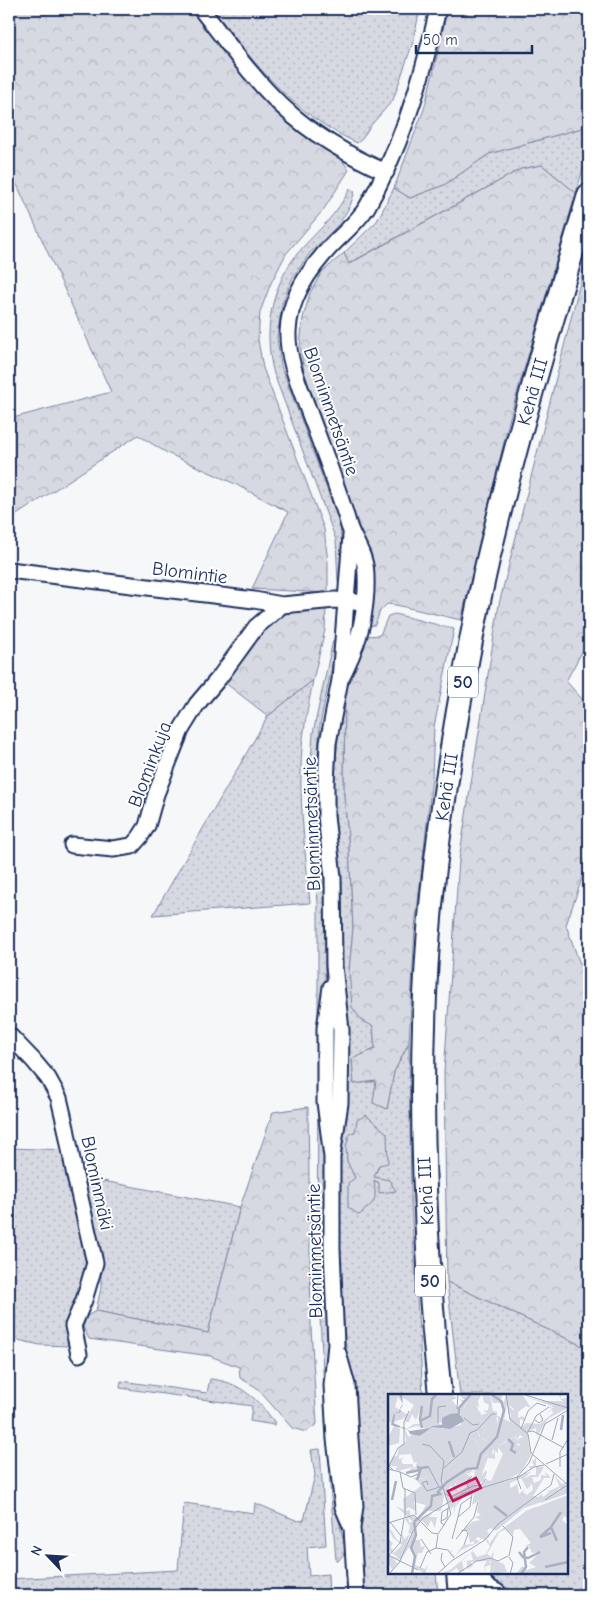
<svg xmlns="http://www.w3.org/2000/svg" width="598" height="1604" viewBox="0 0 598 1604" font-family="'Comic Neue',sans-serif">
	<defs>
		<pattern id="grass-dots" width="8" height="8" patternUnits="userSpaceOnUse" patternTransform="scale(1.25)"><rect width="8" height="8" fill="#d6d9e2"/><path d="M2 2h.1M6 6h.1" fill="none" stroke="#b7bbc4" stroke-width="1.8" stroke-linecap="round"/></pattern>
		<pattern id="forest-crowns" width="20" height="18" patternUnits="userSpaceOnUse" patternTransform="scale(1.25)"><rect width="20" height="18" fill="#d6d9e2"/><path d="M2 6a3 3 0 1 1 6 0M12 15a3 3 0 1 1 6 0" fill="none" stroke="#b7bbc4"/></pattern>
	</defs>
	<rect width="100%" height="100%" fill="#f6f7f9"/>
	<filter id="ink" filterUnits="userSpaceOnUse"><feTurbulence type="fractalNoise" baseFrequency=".02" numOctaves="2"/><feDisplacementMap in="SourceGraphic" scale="10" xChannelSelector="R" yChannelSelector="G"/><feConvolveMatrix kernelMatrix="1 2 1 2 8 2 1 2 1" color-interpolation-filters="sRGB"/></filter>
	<g filter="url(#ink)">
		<path fill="url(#grass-dots)" stroke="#7884a0" fill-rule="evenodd" d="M213 9H420L413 42 393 100 371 125 362 139 357 143C292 113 255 65 213 9Z
			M589 126V148L576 193 542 165 521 169 348 264 344 253 377 221 394 188 410 198 444 185 489 154Z
			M350 189 355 191 350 206 339 224 310 253 292 279 282 304 277 338 281 366 340 524 343 561V582H338L336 540 274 374C263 334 270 288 297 254 309 239 324 227 336 211 341 204 346 196 350 189Z
			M333 640 337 641 320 725 317 771V810L324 870 325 942V983L318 1054V903L311 813V761L313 733Z
			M313 680C308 709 301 738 301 768 300 813 306 858 310 903L153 915 268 716Z
			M345 692 344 795 349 847 353 928 349 971 373 1026 375 1049 352 1059 354 1084 376 1081 387 1109 394 1072 409 1042 411 1204 423 1395H389V1573H436L438 1595H364L362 1574 359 1481 352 1386 345 1340 340 1254V1162L343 1131 342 885 336 829 334 784 338 737ZM355 1132 379 1165 374 1177 395 1191 373 1180C377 1200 375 1202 359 1214L355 1178 347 1161 350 1133Z
			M318 1081H320L324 1155 329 1406H325L317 1264Z
			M9 1148 67 1150 90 1267 72 1346 40 1345 9 1338Z
			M82 1177 240 1207 208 1333 96 1311 101 1288V1261Z
			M447 1282 589 1349V1590C556 1594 512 1603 488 1573H567V1395H460Z
			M210 1379C239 1381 259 1400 275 1423L274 1425 250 1421 252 1406 120 1388 121 1381 207 1393Z
			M320 1449 326 1545 307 1547 309 1576 328 1574 329 1595H9V1579L178 1570 184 1503 254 1513 255 1503 298 1521 304 1520 315 1475 311 1450Z
			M329 1472H334L338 1516 345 1548 344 1554 338 1561 336 1560Z"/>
		<path fill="url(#forest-crowns)" stroke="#7884a0" d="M9 9H191L215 40 262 97 289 122 340 157 349 170 324 209 286 254 271 283 260 312 258 340 263 368 324 529 328 562V593L252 589 288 512 233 483 167 453 138 435 9 520V419L111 392 9 167Z
			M447 9H589V126L489 154 444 185 410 198 394 188 424 109 440 45Z
			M542 165 576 193 510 417 461 620 396 605 387 604 380 611 375 625 369 626 372 589V568L343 481 304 372 300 345 303 318 310 293 322 272 344 253 349 264 521 169Z
			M589 247V639L566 681 589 707C589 727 585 749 589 768V858L566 925 589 989V1349L447 1282 444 1072 459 860 499 604Z
			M326 606 325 630 313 680 268 716 224 682 256 632 277 613Z
			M395 614 454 629 434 727 432 778 415 928 409 1042 394 1072 387 1109 373 1103 376 1081 354 1084 352 1059 375 1049 373 1026 362 1021 352 1007 349 971 353 928 349 847 344 795 345 692 367 636 380 635 388 616Z
			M308 1107 311 1328 317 1424 306 1432 292 1428 256 1387 240 1378 239 1367 210 1356 89 1339 83 1327 87 1316 96 1311 208 1333 240 1207 273 1112Z
			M366 1115 387 1133 388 1163 379 1165 374 1177 389 1180 396 1191 379 1193V1183L374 1180C376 1202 377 1200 359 1215L348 1207V1183L355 1178 347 1161 346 1146 350 1133 355 1132 357 1120Z"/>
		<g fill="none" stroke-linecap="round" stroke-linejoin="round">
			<defs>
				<path id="minor" d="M201 9C227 42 252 78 282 106 310 133 351 157 386 172
					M9 570 254 600 282 605 335 600 356 602
					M340 680C356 648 364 627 366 591 366 581 367 570 364 561 361 549 353 538 349 526 338 487 323 450 309 412 300 387 287 359 288 332 289 296 312 265 336 241 346 231 359 220 367 207 402 146 423 77 438 9
					M72 845 113 849 132 846 140 837 147 826 156 794 181 730 197 704 219 678 256 627 282 605
					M331 987 325 1028V1102L332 1157V1249L336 1344 332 1385 335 1439 343 1507 352 1528
					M9 1035 33 1060 48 1078 59 1098 66 1128 75 1176 95 1263 84 1300 73 1326 79 1354
					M332 1157 340 1103 341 1030 334 966 333 877 326 816V784L328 743 340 680 351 535
					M338 1353 347 1385 350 1439 355 1506 352 1528 356 1595"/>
				<g id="highway">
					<path id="s1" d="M440 1395C423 1232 416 1069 431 906 437 840 447 776 458 711 468 655 478 599 492 543 520 426 555 310 589 195"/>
					<path d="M458 1573 460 1595"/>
					<path d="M474 1573 484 1589 495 1595"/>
				</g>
			</defs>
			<use href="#minor" stroke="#1b2f5e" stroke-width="19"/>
			<use href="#highway" stroke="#1b2f5e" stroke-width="26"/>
			<use href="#minor" stroke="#fff" stroke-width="15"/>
			<use href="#highway" stroke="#fff" stroke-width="22"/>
		</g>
	</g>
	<g text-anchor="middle" stroke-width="4" stroke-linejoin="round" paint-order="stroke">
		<g fill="#fff" stroke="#5f6d8e" stroke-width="1">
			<rect x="448" y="666.5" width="30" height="31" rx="4"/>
			<rect x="415" y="1265.5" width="30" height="31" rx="4"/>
		</g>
		<g font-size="18" font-weight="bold" fill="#1b2f5e">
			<text x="463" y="688">50</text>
			<text x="430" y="1287">50</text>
		</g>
		<g font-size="19" fill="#1b2f5e" stroke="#fff">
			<text dy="7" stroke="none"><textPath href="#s1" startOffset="1015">Kehä III</textPath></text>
			<text transform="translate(332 411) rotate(71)" y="7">Blominmetsäntie</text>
			<text transform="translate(190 572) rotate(7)" y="7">Blomintie</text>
			<text transform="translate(149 764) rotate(-69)" y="7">Blominkuja</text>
			<text dy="7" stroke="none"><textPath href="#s1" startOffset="610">Kehä III</textPath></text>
			<text transform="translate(311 824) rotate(-92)" y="7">Blominmetsäntie</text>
			<text transform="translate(98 1183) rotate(78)" y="7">Blominmäki</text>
			<text transform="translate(425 1191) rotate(-93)" y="7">Kehä III</text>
			<text transform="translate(314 1251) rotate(-91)" y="7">Blominmetsäntie</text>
		</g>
	</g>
	<g transform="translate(388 1394)">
		<rect width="180" height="180" fill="#f6f7f9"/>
		<path d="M70 0H102L105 17 110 18 106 20 122 28 119 10 127 18 122 17 121 22 134 33 138 29 152 30 165 19 164 16 156 22 164 15 159 12 165 14 164 12 136 2 153 7H175L172 5 171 0H174L172 5 176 4 173 5 180 4V14L161 24 149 42 148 34 140 37V45L132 41 129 46 136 48 138 55 128 54 133 51 127 48 129 41 110 52V59L105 55 104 61 99 60 94 65 88 78 85 75 81 80 75 78 67 89 69 98 63 92 60 95 64 101 78 94 69 102 66 122V112L63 115 52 92 54 80 30 85 33 89 29 87 21 98 29 87 25 84 55 77 72 61 81 64 92 59 89 48 81 41 89 37 92 43V33L98 31 94 44 98 47 107 41 105 33 110 31V24L95 17 100 16 101 11 96 8 94 0 90 7 91 14 88 11 93 22 100 25 87 31 80 28 76 16 78 7ZM149 112 139 122 111 139 99 160 103 163 106 156 105 165 101 168 104 170 97 173 98 180 96 172 99 167 83 168 85 172 79 175V167L76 168V167L85 166 83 159 74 167 76 177 71 178 69 174 59 180H52L62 176 85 157 89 163 98 160 102 152 98 147 100 145 101 150 109 139 138 117ZM20 123 22 132V128H25L26 137 33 127 24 141 28 142 26 146H32L33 153 37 152 34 159H30L27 171 37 175 40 171 37 180 26 173 28 160 21 153 13 166 4 163 10 170 8 171 7 173 0 180 4 175 1 170 0 174V161L13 165 24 140 20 139 22 133 17 125Z" fill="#d6d9e2"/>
		<path d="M0 0H11L13 3 14 0H62L69 4 64 6 70 14 75 9 72 5 78 7 76 14 80 28 87 31 100 25H93L91 18 92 17 93 21 102 18 108 22 110 31 105 34 108 35 107 41 101 48 94 44 98 31 92 33 93 43 89 37 81 41 89 48 92 59 82 65 72 61 55 77 29 84 31 78 25 79 24 78H28L30 74 18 79 25 73 10 77 7 75 10 72H1L4 63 9 62 11 54 18 47 32 44 42 35 33 29 34 12 28 26 24 20 21 28H17L16 22 15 25 8 27 6 30 12 35 11 49 0 52V43L6 32 1 27 0 36ZM10 3 14 9V3L26 11 20 21 7 13ZM73 17V31L54 35 51 28 54 29 55 23 68 22ZM23 60 26 69 29 68 27 75 24 70H15L13 66 16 64 11 65V61ZM102 0H115L113 5 116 8 118 0H134L143 14 138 12 130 18V24L134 22 137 24 136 27 132 25V31L128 32 131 35 121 42 125 33 122 17H126L125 14 119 10 116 26 113 9H105ZM129 41 127 45 130 52 137 50 129 46 139 41 143 61 134 77 115 89 137 79 143 78 135 85 143 81H148V72L142 75 141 72H146L144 68 148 64V72L156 73 150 83H144L146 89 153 86V81L159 82 156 78 161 81 162 84H156L145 102 151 103 153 100 155 103 172 95 169 85 173 91 180 87 177 91 180 99 136 114 108 137 102 134 99 137 102 142 97 146 90 143 87 145 92 148 73 156 66 163 63 161 62 158 64 155 63 160 67 162 75 151 86 150V147L82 149 80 137H74L84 128 92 126 87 123 93 121 89 118 91 107 84 111 86 100 77 101 68 112 69 102 74 100H70L82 90 68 92 67 87 76 77 83 84V89L87 79 82 77 88 78 92 67 102 58 105 61 107 54V65L100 64 95 77 94 81 98 76 99 79 96 87 84 92 94 91 101 83 99 86 103 87 115 60 110 53ZM133 84 139 95 144 90 145 96 139 101 135 98 138 94 131 100 129 90 123 94 122 92V89ZM58 78 52 89 56 102 53 117H37L32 124 45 118 41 123H49L47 134 43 126 40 133 33 126 26 136 28 142H24L25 128 8 112 16 116 15 105 33 92 29 86ZM26 108 38 111 30 124 22 121V116L17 117 20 113 28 117ZM0 134 4 137 9 146 14 148V142L15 140 16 145 22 140 13 166 0 156V145L5 149 3 153 6 159 14 151 5 144ZM103 165 116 170 119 178 102 180Z" fill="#d6d9e2" fill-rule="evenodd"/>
		<path d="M26 30H53V34H44L29 46 19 50 16 35 21 43 24 40 32 42 40 35 29 32 18 35ZM117 49 126 51 134 59 140 57 142 61 131 78 118 85 123 71 112 68 116 61 110 52ZM166 81 175 91 157 107 179 92 180 99 153 109 152 100 155 103 161 98 159 95 161 97 172 92ZM48 100 53 102 51 109 44 113 45 116H36L43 102ZM180 101 179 124 176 122 174 126 180 131V180H128L134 172 139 176 148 173 141 169 152 158 144 159 141 152H137L143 149 132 135 126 136 125 142 118 135 138 117Z" fill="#d6d9e2"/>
		<path d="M11 0H14L15 11 12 15 13 17 11 19H6L7 21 6 27 5 29 12 32 13 34 15 33 22 37 42 34 44 32 54 31V24L62 20 71 19 76 27 62 35 44 33 32 42 22 40 20 36 3 31 6 19 11 18 12 14 15 10Z" fill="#a9b0c1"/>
		<path fill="none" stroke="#a9b0c1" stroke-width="2.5" d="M34 12 32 25 34 34M71 20V14L83 0M32 27 42 22 44 5 48 1M173 36 175 21M120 45 125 50 123 56 128 59M61 47 66 63M18 79 31 76 30 72M29 86 33 74 40 73M4 106 8 87M106 112 119 122M26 128 43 112 44 102 52 100 50 98 59 88 79 75 89 74 93 60 109 43 116 16 113 7 103 0M162 134 152 143 163 139M169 147 163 133 173 118M131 158 135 163 140 164 152 158M157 173 180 168M24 180 27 162 23 154 28 141 26 128M133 180 138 173 136 158 140 153"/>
		<path fill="none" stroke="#9ea7bb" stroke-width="1" d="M118 0 122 25 140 40 143 59 180 91M134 0 180 14M69 15 70 0M76 24 85 31 91 30M147 26 151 29 155 26 152 20M50 29V13L58 12M133 35 140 17 149 9 158 12M139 38 145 37 176 54M140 38 148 22 161 13M164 46 170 24M34 50 42 52 56 67 53 87 63 120 50 140M158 70 180 60M40 72 51 93M172 73V58L180 45M56 74 74 58 82 39 89 36 104 20H109M0 75 12 78 15 94 27 99 28 121M5 76 1 72 10 54 16 50V28L21 17M12 78 23 83 30 80M40 91 39 87 34 89 39 97 55 92M81 95 78 88 84 82M133 95 129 84 146 73 156 71M65 96 78 88M56 99 63 103 85 92 93 91 98 85M157 106 179 91M70 123 82 113 84 100M70 123 73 110 83 103M17 124V95M53 127 59 124 60 114M2 128 13 142M0 129 26 121 44 139 50 140M57 131 53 129 54 118 62 113M115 132 125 143 121 162M73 137 78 136 80 140 76 151M33 145 43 160M64 145 70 123M68 145 86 123 90 108M48 154 60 156 66 164M54 159 53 166 57 173M0 161 30 176M1 161 12 149 16 125M121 163 125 169 122 180M65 166 97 146 110 130 163 91 166 80M90 167 102 164 110 167 120 162M32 174 39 158 48 154 50 141M1 180 11 169 25 137 35 124 74 100 129 83 141 69 157 30 180 16M49 180 66 165M69 180 90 166"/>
		<path fill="#c2185b" fill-opacity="0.15" stroke="#c2185b" stroke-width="2.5" d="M88 84 93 94 65 107 60 97Z"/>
		<rect width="180" height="180" fill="none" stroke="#1b2f5e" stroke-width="2.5"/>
	</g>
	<rect width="598" height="1604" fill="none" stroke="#fff" stroke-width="30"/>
	<rect x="15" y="15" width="568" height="1574" fill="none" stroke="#1b2f5e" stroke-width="2" filter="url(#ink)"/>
	<g transform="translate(48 1556) rotate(295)" stroke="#ffffff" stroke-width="4" paint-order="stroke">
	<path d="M0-4L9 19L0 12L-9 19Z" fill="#1b2f5e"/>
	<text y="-8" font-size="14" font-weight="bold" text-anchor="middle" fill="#1b2f5e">N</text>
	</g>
	<path d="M416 45v8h116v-8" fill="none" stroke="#1b2f5e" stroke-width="2.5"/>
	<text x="423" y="45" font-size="15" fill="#1b2f5e" stroke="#ffffff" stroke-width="4" paint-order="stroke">50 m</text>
</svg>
